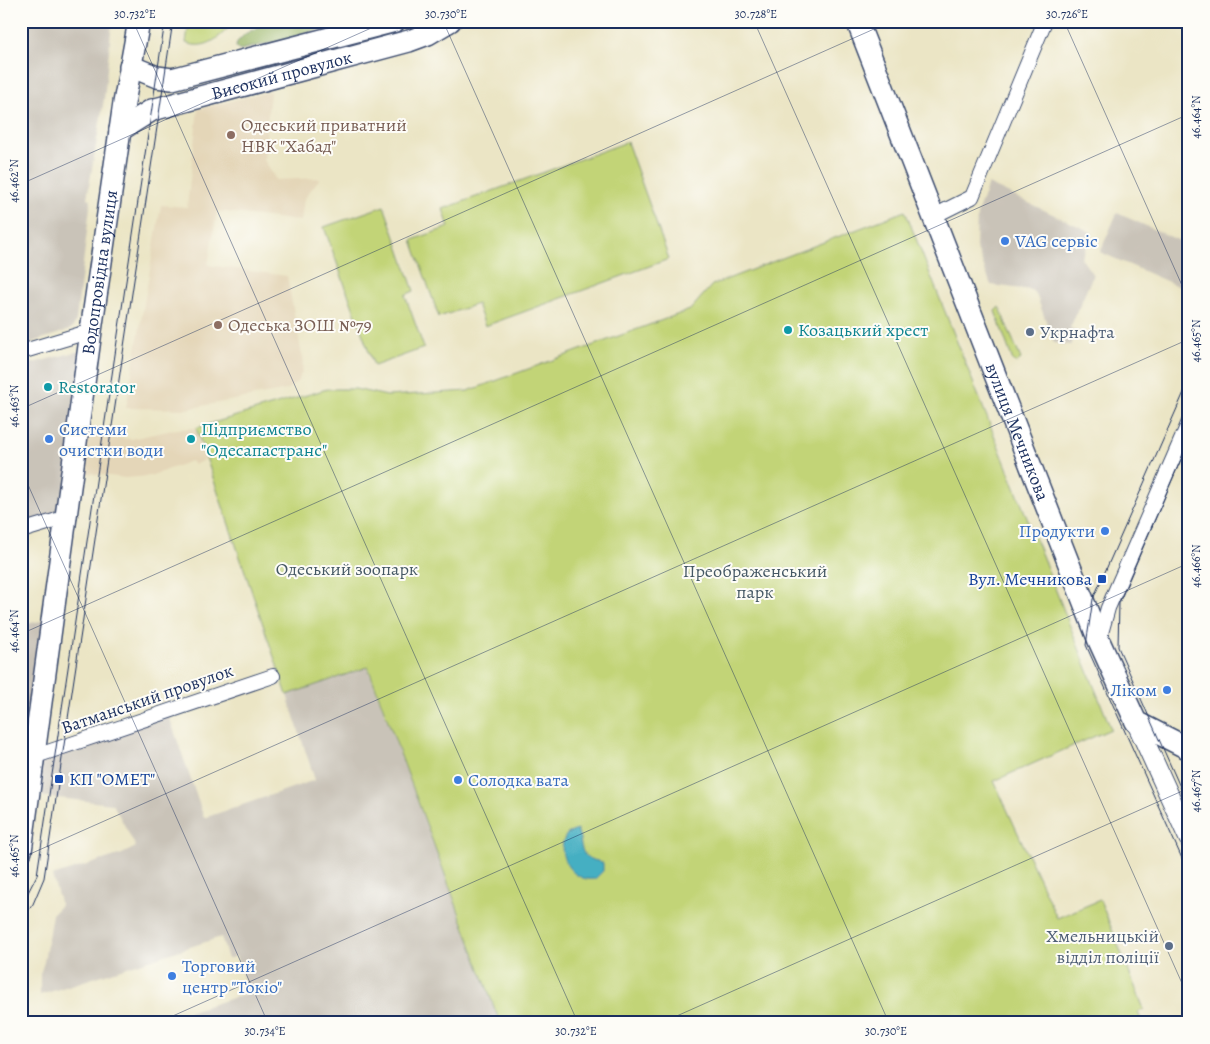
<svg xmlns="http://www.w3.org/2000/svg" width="1210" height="1044" viewBox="0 0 1210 1044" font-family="Alegreya,serif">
	<rect width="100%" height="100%" fill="#fdfcf7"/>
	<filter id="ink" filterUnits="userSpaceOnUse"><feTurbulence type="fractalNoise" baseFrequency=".02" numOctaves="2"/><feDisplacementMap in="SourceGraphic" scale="10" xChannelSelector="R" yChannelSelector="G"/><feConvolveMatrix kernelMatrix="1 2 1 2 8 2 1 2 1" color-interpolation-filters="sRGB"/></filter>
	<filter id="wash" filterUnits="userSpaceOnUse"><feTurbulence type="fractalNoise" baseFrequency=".0096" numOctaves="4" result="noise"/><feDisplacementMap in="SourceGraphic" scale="20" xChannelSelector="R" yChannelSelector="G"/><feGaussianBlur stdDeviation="1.12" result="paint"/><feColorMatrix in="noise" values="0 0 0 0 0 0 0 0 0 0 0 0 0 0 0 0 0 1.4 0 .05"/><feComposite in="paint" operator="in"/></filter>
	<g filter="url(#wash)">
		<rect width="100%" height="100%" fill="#ebe5c5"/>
		<path fill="#e4d6b8" d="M270 91 264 160 276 180 320 178 304 199 301 221 217 211 208 265 287 276 303 361 302 371 299 380 287 390 186 409 126 408 161 205 187 207 198 109Z
			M196 428 206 459 194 465 191 461 150 476 125 478 73 471 78 435 131 439 177 429Z"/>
		<path fill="#c9c3b8" d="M21 21H112L104 99 87 198 91 199 76 320 73 327 69 330 21 346Z
			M988 184 1093 233 1081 258 1093 275 1070 328 1077 331 1071 345 1054 343 1036 294 1031 290 991 285 976 247 977 214Z
			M1117 213 1189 245V291L1100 252Z
			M88 349 63 518 21 531V366Z
			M51 619 39 703 21 708V625Z
			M367 667 500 1023H154L248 993 236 956 228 959 221 937 40 995V974L44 962 52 914 61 905 52 876 122 854 136 847 113 804 30 795 35 757 168 713 204 818 315 780 287 695Z"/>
		<path fill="#c2d477" stroke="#6e826a" d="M189 21H234C222 36 207 51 186 43Z
			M627 142 669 259 485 326 477 304 439 317 412 240 449 227 443 209Z
			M384 206 414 291 405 295 424 348 374 366 324 227Z
			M905 211 1111 729 994 781 1057 918 1100 900 1144 1009 1138 1012 1142 1023H500L368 667 287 695 196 428 327 389H355L387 396 468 391 690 310 712 285Z
			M999 307 1021 359 1016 363 1013 361 995 311Z"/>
		<path fill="#99b668" stroke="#5a7263" d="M270 21H332C319 34 260 45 240 50L236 47 237 42 245 34Z"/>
		<path fill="#44afc2" stroke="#306f90" d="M577 830C582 839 579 850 587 857 592 861 598 860 603 863V871L595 879C572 883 553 853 567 834Z"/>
	</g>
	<g filter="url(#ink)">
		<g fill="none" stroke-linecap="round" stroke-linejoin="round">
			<defs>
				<path id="street" d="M934 216 972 197 1045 21
					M21 352 91 331
					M21 531 64 518
					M1099 640 1108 608 1189 422
					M33 757 273 676"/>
				<path id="secondary" d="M1136 722 1189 839"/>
				<g id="primary">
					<path id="s1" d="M857 21 1099 641 1136 722 1189 749"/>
					<path d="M130 66 157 77 172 79 395 21"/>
					<path id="s2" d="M120 130 152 110 409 41 428 34 450 21"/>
					<path id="s3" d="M21 851 91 331 124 103 139 21"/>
				</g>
			</defs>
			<use href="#street" stroke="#3a4a6d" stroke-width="16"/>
			<use href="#secondary" stroke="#3a4a6d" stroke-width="21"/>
			<use href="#primary" stroke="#3a4a6d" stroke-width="24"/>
			<use href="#street" stroke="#fff" stroke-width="14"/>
			<use href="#secondary" stroke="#fff" stroke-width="19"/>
			<use href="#primary" stroke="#fff" stroke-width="21"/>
			<path stroke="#1b2f5e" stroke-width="1" d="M1189 381 1093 599 1086 645 1189 874
				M1189 441 1119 603 1118 647 1189 807
				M21 906 37 875 165 21
				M21 921 33 904 44 878 173 21"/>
		</g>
	</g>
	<path fill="none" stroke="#1b2f5e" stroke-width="1" stroke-opacity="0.45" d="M133 21 578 1023M443 21 889 1023M754 21 1189 999M1064 21 1189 301M21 184 387 21M21 409 892 21M21 469 268 1023M21 634 1189 114M21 858 1189 339M157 1023 1189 563M661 1023 1189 788M1166 1023 1189 1013"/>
	<g fill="#8d6e63" stroke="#fdfcf7" stroke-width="2">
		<circle cx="231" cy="135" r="5"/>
		<circle cx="218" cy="325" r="5"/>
	</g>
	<g fill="#3f7fe0" stroke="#fdfcf7" stroke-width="2">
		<circle cx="1005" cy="241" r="5"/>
		<circle cx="49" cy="439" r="5"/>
		<circle cx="1105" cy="531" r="5"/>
		<circle cx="1167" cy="690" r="5"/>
		<circle cx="458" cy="780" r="5"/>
		<circle cx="172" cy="976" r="5"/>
	</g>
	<g fill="#0f9aa8" stroke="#fdfcf7" stroke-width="2">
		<circle cx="788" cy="330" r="5"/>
		<circle cx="48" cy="387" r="5"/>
		<circle cx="191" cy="439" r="5"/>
	</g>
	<g fill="#5c6f8a" stroke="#fdfcf7" stroke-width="2">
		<circle cx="1030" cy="332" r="5"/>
		<circle cx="1169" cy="946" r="5"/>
	</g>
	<g fill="#1a4fb4" stroke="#fdfcf7" stroke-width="2">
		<rect x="1097" y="574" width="10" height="10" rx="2.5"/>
		<rect x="54" y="774" width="10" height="10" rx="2.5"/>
	</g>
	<g text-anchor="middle" stroke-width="4" stroke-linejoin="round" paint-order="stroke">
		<g font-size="18" fill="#1b2f5e" stroke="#fdfcf7">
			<text dy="6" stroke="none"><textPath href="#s2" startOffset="172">Високий провулок</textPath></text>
			<text dy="6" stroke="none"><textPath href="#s3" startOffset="584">Водопровідна вулиця</textPath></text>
			<text dy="6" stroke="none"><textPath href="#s1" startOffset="441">вулиця Мечникова</textPath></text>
			<text transform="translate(147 699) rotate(-19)" y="6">Ватманський провулок</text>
		</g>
		<g font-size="18" fill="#785e54" stroke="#fdfcf7" text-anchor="start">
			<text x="241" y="131">Одеський приватний<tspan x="241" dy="21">НВК "Хабад"</tspan></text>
			<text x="228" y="331">Одеська ЗОШ №79</text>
		</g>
		<g font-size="18" fill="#366cbe" stroke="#fdfcf7" text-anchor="start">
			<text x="1015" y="247">VAG сервіс</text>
			<text x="59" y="435">Системи<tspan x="59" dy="21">очистки води</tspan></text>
			<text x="1095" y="537" text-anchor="end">Продукти</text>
			<text x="1157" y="696" text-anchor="end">Ліком</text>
			<text x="468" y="786">Солодка вата</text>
			<text x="182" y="972">Торговий<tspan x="182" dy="21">центр "Токіо"</tspan></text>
		</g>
		<g font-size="18" fill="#0d838f" stroke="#fdfcf7" text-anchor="start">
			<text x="798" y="336">Козацький хрест</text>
			<text x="58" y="393">Restorator</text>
			<text x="201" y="435">Підприємство<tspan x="201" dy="21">"Одесапастранс"</tspan></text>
		</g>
		<g font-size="18" fill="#4e5e75" stroke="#fdfcf7" text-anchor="start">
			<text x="1040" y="338">Укрнафта</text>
			<text x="1159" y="942" text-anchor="end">Хмельницькій<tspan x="1159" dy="21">відділ поліції</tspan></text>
		</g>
		<g font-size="18" fill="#455864" stroke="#fdfcf7">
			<text x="347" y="575">Одеський зоопарк</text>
			<text x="755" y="577">Преображенський<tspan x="755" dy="21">парк</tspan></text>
		</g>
		<g font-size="18" fill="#164399" stroke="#fdfcf7" text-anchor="end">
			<text x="1092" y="585">Вул. Мечникова</text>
			<text x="69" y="785" text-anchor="start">КП "ОМЕТ"</text>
		</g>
	</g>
	<rect width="1210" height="1044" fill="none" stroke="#fdfcf7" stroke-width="55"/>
	<rect x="28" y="28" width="1154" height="988" fill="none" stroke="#1b2f5e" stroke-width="2"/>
	<g font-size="12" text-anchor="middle" fill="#1b2f5e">
		<text x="135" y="18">30.732°E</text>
		<text x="446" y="18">30.730°E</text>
		<text x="756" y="18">30.728°E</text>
		<text x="1067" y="18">30.726°E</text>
		<text transform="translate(1196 117) rotate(-90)" y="4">46.464°N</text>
		<text transform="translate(14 181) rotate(-90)" y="4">46.462°N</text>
		<text transform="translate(1196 341) rotate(-90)" y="4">46.465°N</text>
		<text transform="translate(14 406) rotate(-90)" y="4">46.463°N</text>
		<text transform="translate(1196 566) rotate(-90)" y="4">46.466°N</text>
		<text transform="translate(14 631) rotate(-90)" y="4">46.464°N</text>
		<text transform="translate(1196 791) rotate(-90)" y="4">46.467°N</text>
		<text transform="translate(14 856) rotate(-90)" y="4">46.465°N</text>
		<text x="265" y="1035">30.734°E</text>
		<text x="576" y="1035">30.732°E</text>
		<text x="886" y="1035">30.730°E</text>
	</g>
</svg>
